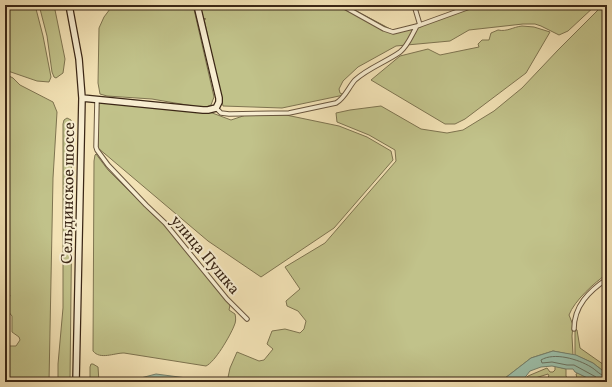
<svg xmlns="http://www.w3.org/2000/svg" width="612" height="387" viewBox="0 0 612 387" font-family="Vollkorn,serif">
	<rect width="100%" height="100%" fill="#f3e3b6"/>
	<filter id="stains"><feTurbulence type="fractalNoise" baseFrequency=".005" numOctaves="4"/><feColorMatrix values="0 0 0 0 .2 0 0 0 0 .09 0 0 0 0 .02 0 0 0 .5 -.17"/></filter>
	<radialGradient id="worn" r=".72"><stop offset=".6" stop-color="#630" stop-opacity="0"/><stop offset="1" stop-color="#630" stop-opacity=".3"/></radialGradient>
	<path fill="#c1c28a" stroke="#7e7450" d="M5 5H35L43 36 51 77 49 82 37 81 5 70Z
		M39 5H54L65 59 63 73 56 78 54 77 52 72 47 36Z
		M110 5H193L214 97 211 105 204 108 152 99 107 96 100 94 98 83 99 28 104 17 110 9Z
		M200 5H345L396 32 476 5H596L568 31 559 35 541 26 535 24H523L469 30 450 41 396 46 358 67 343 81 339 89 340 93 344 95 282 108 223 106 204 19H206L203 18Z
		M603 5H607V274C595 282 574 301 569 315L573 325 572 336 573 355 553 351 531 358 500 382H227L230 368 237 352 259 361 264 360 273 349 267 344 272 331 285 329 300 333 304 329 306 321 298 311 287 306 286 301 300 289 285 267 325 243 396 161 395 150 369 135 337 122 336 113 350 110 381 106 421 129 447 133 463 130 494 111 522 88 558 50Z
		M522 26 534 27 550 32 526 73 465 119 455 124H445L371 80 400 56 428 49 440 55 479 47 478 44 482 40H489L491 33 498 30C507 32 513 27 522 26Z
		M5 74 13 78 20 85 53 102 57 112 53 178 49 382H5V346H16L20 340 19 337 12 332V316L7 310V306L10 295 5 292Z
		M99 100 207 111 231 120 246 115H286L339 126 367 137 391 151 393 160 334 228 261 277 208 241 98 148Z
		M67 118 71 120 72 203 70 381 69 382H58V364L63 308V124L64 120Z
		M96 154 108 170 152 214 164 224 230 305 229 310 235 314C236 318 236 322 234 326 230 336 215 362 206 366L124 353C114 353 100 360 93 351L94 161 95 155Z
		M576 329 577 330 580 348 607 367V374L593 363 575 355V332Z
		M91 364H93L98 367 99 382H90V367Z
		M555 366 566 369V376L568 380 566 382H550L546 379 549 376 548 374 529 380 525 379 528 376 547 368 550 372H553L555 370Z
		M578 373 595 382H580L577 378 576 374Z"/>
	<path fill="#9dbfa9" stroke="#76826e" d="M553 351 576 355 593 363 607 374V382H596L575 372 573 369H566L552 366 541 367 530 371 523 380 519 382H500L531 358Z
		M156 374 202 380 203 382H130L133 380Z"/>
	<g fill="none" stroke-linecap="round" stroke-linejoin="round">
		<path stroke="#6c7360" stroke-width="1" d="M140 382 156 378 184 382
			M598 382 596 377 574 365H567L552 362 542 363 541 360C554 352 578 359 591 367 596 370 601 376 607 377"/>
		<defs>
			<path id="street" d="M341 5 384 29 393 32 417 26 475 5
				M414 5 420 25
				M97 99 96 147 97 150 108 165 146 205 165 223 227 299 247 319
				M216 108 221 113 229 114 289 113 336 103C345 98 348 88 355 80 368 68 386 62 400 52 408 46 412 34 417 26
				M574 329C574 306 589 291 607 279"/>
			<path id="secondary" d="M69 5 79 59 82 98 76 382
				M82 98 203 110H208L216 108 219 102V98L197 5"/>
		</defs>
		<use href="#street" stroke="#69563e" stroke-width="5.5"/>
		<use href="#secondary" stroke="#3b2716" stroke-width="8"/>
		<use href="#street" stroke="#f7edd0" stroke-width="3.5"/>
		<use href="#secondary" stroke="#f7edd0" stroke-width="5.5"/>
	</g>
	<g text-anchor="middle" stroke-width="4" stroke-linejoin="round" paint-order="stroke">
		<g font-size="16" fill="#3b2716" stroke="#f7edd0">
			<text transform="translate(67 193) rotate(-89)" y="6">Сельдинское шоссе</text>
			<text transform="translate(206 254) rotate(50)" y="6">улица Пушка</text>
		</g>
	</g>
	<rect width="612" height="387" fill="none" stroke="#f3e3b6" stroke-width="20"/>
	<rect x="6" y="6" width="600" height="375" fill="none" stroke="#3b2716" stroke-width="2"/>
	<rect x="10" y="10" width="592" height="367" fill="none" stroke="#3b2716"/>
	<rect width="100%" height="100%" filter="url(#stains)"/>
	<rect width="100%" height="100%" fill="url(#worn)"/>
</svg>
